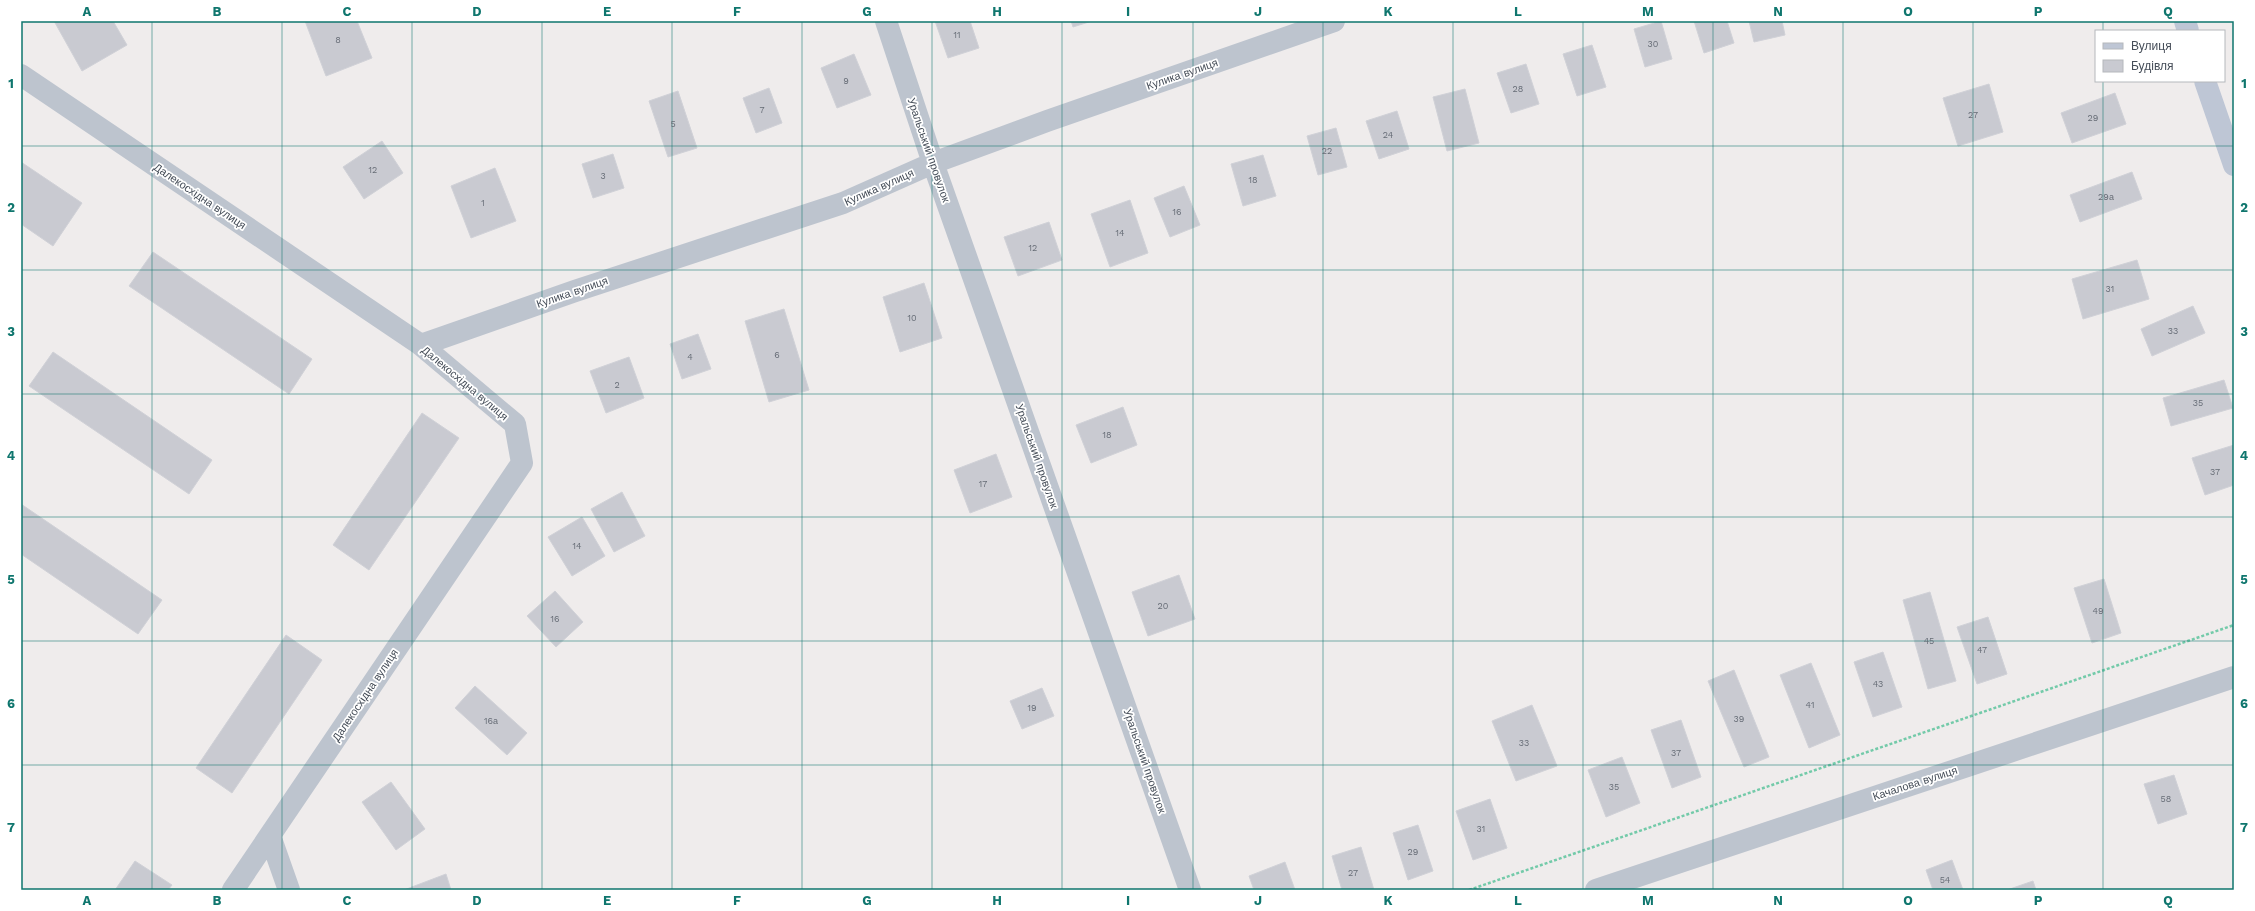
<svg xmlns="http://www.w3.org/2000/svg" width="2255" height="911" viewBox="0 0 2255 911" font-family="'Work Sans',sans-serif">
	<rect width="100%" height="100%" fill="#efecec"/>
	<path fill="#c9cad1" stroke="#d0d1d7" d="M54 21H113L127 45 82 71Z
		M305 21H357L372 58 326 76Z
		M935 21H970L979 48 948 58Z
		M1071 21H1092L1073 27Z
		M1661 21 1672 59 1645 67 1634 29Z
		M1694 21H1727L1734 43 1704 53Z
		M1749 21H1782L1785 35 1754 42Z
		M1592 45 1606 87 1577 96 1563 54Z
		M854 54 871 95 837 108 821 68Z
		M1526 64 1539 104 1511 113 1497 73Z
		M1989 84 2003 132 1958 146 1943 98Z
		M769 88 782 123 756 133 743 98Z
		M1465 89 1479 143 1447 151 1433 97Z
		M678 91 697 148 668 157 649 101Z
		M2115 93 2126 124 2072 143 2061 113Z
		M1397 111 1409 149 1379 159 1366 121Z
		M1336 128 1347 167 1318 175 1307 136Z
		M382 141 403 173 364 199 343 167Z
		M613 154 624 188 593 198 582 164Z
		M1263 155 1276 196 1243 206 1231 164Z
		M21 162 82 203 53 246 21 224Z
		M495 168 516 221 471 238 451 186Z
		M2132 172 2142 199 2080 222 2070 195Z
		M1184 186 1200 225 1170 237 1154 198Z
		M1130 200 1148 253 1110 267 1091 214Z
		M1049 222 1062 260 1018 276 1004 237Z
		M153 252 312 359 289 394 129 286Z
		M2137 260 2149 299 2083 319 2072 279Z
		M924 283 942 338 900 352 883 297Z
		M2193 306 2205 333 2152 356 2141 329Z
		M784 309 809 390 769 402 745 321Z
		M698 334 711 369 682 379 670 344Z
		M53 352 212 460 189 494 29 386Z
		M629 357 644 398 606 413 590 371Z
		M2224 380 2233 408 2171 426 2163 398Z
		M1123 407 1137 445 1091 463 1076 425Z
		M422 413 459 438 369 570 333 545Z
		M2234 445V485L2205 495 2192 458Z
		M996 454 1012 497 970 513 954 470Z
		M622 492 645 536 614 552 591 509Z
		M21 504 162 600 138 634 21 554Z
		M582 517 605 556 572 576 548 537Z
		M1179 575 1195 619 1148 636 1132 592Z
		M2104 579 2121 633 2092 643 2074 588Z
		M555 591 583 622 556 647 527 616Z
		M1930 592 1956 681 1928 689 1903 600Z
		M1988 617 2007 674 1977 684 1957 627Z
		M286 635 322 660 232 793 196 768Z
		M1883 652 1902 707 1873 717 1854 662Z
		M1811 663 1840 735 1809 748 1780 675Z
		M1734 670 1769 757 1744 767 1708 681Z
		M475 686 527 733 507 755 455 708Z
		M1042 688 1054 716 1022 729 1010 701Z
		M1532 705 1557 766 1516 781 1492 721Z
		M1681 720 1701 777 1672 788 1651 730Z
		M1622 757 1640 803 1606 817 1588 770Z
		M2174 775 2187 814 2158 824 2144 784Z
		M391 782 425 829 396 850 362 802Z
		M1490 799 1507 848 1473 860 1456 811Z
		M1418 825 1433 871 1408 880 1393 833Z
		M1361 847 1374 890H1342L1332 856Z
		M1952 860 1963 890H1933L1926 870Z
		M135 861 172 885 168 890H115Z
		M1285 862 1295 890H1254L1249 876Z
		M446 874 451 890H404Z
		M2033 881 2036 890H2007Z"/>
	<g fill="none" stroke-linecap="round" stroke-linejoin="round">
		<path stroke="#73caa9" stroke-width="2.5" stroke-dasharray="3 2" stroke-linecap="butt" d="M1469 890 2234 625"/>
		<path stroke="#bdc4ce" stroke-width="22" d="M886 21 933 163 1190 890
			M21 75 421 345 515 424 522 463 233 890
			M421 345 575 291 843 203 933 163 1047 121 1334 21
			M270 836 289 890
			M1596 890 2234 677"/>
		<path stroke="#bec6d5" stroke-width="22" d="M2185 21 2188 31
			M2205 81 2234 165"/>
	</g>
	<path fill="none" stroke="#0f766e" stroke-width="1" stroke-opacity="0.55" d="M152 21V890M282 21V890M412 21V890M542 21V890M672 21V890M802 21V890M932 21V890M1062 21V890M1193 21V890M1323 21V890M1453 21V890M1583 21V890M1713 21V890M1843 21V890M1973 21V890M2103 21V31M2103 81V890M21 146H2234M21 270H2234M21 394H2234M21 517H2234M21 641H2234M21 765H2234"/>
	<g text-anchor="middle" stroke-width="3.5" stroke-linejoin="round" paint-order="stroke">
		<g font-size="9" fill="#666c76">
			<text x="957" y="38">11</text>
			<text x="338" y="43">8</text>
			<text x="1653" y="47">30</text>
			<text x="846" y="84">9</text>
			<text x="1518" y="92">28</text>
			<text x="762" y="113">7</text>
			<text x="1973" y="118">27</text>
			<text x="2093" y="121">29</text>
			<text x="673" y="127">5</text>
			<text x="1388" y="138">24</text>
			<text x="1327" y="154">22</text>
			<text x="373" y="173">12</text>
			<text x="603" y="179">3</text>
			<text x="1253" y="183">18</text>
			<text x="2106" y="200">29а</text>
			<text x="483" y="206">1</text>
			<text x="1177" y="215">16</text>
			<text x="1120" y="236">14</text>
			<text x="1033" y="251">12</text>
			<text x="2110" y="292">31</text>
			<text x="912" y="321">10</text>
			<text x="2173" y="334">33</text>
			<text x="777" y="358">6</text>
			<text x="690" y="360">4</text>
			<text x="617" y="388">2</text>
			<text x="2198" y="406">35</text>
			<text x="1107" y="438">18</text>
			<text x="2215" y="475">37</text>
			<text x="983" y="487">17</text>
			<text x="577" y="549">14</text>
			<text x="1163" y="609">20</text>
			<text x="2098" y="614">49</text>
			<text x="555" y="622">16</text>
			<text x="1929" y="644">45</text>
			<text x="1982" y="653">47</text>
			<text x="1878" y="687">43</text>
			<text x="1810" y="708">41</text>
			<text x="1032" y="711">19</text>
			<text x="1739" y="722">39</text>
			<text x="491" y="724">16а</text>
			<text x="1524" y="746">33</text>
			<text x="1676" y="756">37</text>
			<text x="1614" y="790">35</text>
			<text x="2166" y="802">58</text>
			<text x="1481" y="832">31</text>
			<text x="1413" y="855">29</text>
			<text x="1353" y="876">27</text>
			<text x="1945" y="883">54</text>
		</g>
		<g font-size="11" fill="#454d58" stroke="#fff">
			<text transform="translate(1182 74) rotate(-19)" y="4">Кулика вулиця</text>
			<text transform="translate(929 150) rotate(71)" y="4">Уральський провулок</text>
			<text transform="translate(879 187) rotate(-24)" y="4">Кулика вулиця</text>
			<text transform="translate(200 196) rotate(34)" y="4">Далекосхідна вулиця</text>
			<text transform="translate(572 292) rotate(-19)" y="4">Кулика вулиця</text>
			<text transform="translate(465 383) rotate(40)" y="4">Далекосхідна вулиця</text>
			<text transform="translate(1037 456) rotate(71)" y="4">Уральський провулок</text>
			<text transform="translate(365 695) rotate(-56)" y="4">Далекосхідна вулиця</text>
			<text transform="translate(1145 761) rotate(71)" y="4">Уральський провулок</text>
			<text transform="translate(1915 783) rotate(-18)" y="4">Качалова вулиця</text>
		</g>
	</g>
	<rect width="2255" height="911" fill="none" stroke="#ffffff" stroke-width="44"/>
	<rect x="2095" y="30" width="130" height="52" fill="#ffffff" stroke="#b5b8bc"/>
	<rect x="2103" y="43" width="20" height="6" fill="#bec6d5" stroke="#b5b8bc"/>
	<text x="2131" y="50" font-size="12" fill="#454d58">Вулиця</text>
	<rect x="2103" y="60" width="20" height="12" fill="#c9cad1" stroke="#b5b8bc"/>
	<text x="2131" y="70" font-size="12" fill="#454d58">Будівля</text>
	<rect x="22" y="22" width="2211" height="867" fill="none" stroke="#0f766e" stroke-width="1.5"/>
	<g font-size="13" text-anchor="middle" font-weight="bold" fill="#0f766e">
		<text x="87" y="16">A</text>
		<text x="217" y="16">B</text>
		<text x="347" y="16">C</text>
		<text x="477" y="16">D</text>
		<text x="607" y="16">E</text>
		<text x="737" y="16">F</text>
		<text x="867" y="16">G</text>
		<text x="997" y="16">H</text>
		<text x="1128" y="16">I</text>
		<text x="1258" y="16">J</text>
		<text x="1388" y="16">K</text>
		<text x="1518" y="16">L</text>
		<text x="1648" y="16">M</text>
		<text x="1778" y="16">N</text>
		<text x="1908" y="16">O</text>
		<text x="2038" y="16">P</text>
		<text x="2168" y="16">Q</text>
		<text x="11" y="88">1</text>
		<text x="2244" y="88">1</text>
		<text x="11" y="212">2</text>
		<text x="2244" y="212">2</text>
		<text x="11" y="336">3</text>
		<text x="2244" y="336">3</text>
		<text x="11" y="460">4</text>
		<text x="2244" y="460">4</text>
		<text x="11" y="584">5</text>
		<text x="2244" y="584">5</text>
		<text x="11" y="708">6</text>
		<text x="2244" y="708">6</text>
		<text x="11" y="832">7</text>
		<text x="2244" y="832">7</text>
		<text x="87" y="905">A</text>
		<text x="217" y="905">B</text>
		<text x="347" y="905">C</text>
		<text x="477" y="905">D</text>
		<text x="607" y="905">E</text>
		<text x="737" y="905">F</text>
		<text x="867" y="905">G</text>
		<text x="997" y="905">H</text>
		<text x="1128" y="905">I</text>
		<text x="1258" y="905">J</text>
		<text x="1388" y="905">K</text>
		<text x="1518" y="905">L</text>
		<text x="1648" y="905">M</text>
		<text x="1778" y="905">N</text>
		<text x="1908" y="905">O</text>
		<text x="2038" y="905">P</text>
		<text x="2168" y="905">Q</text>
	</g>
</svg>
